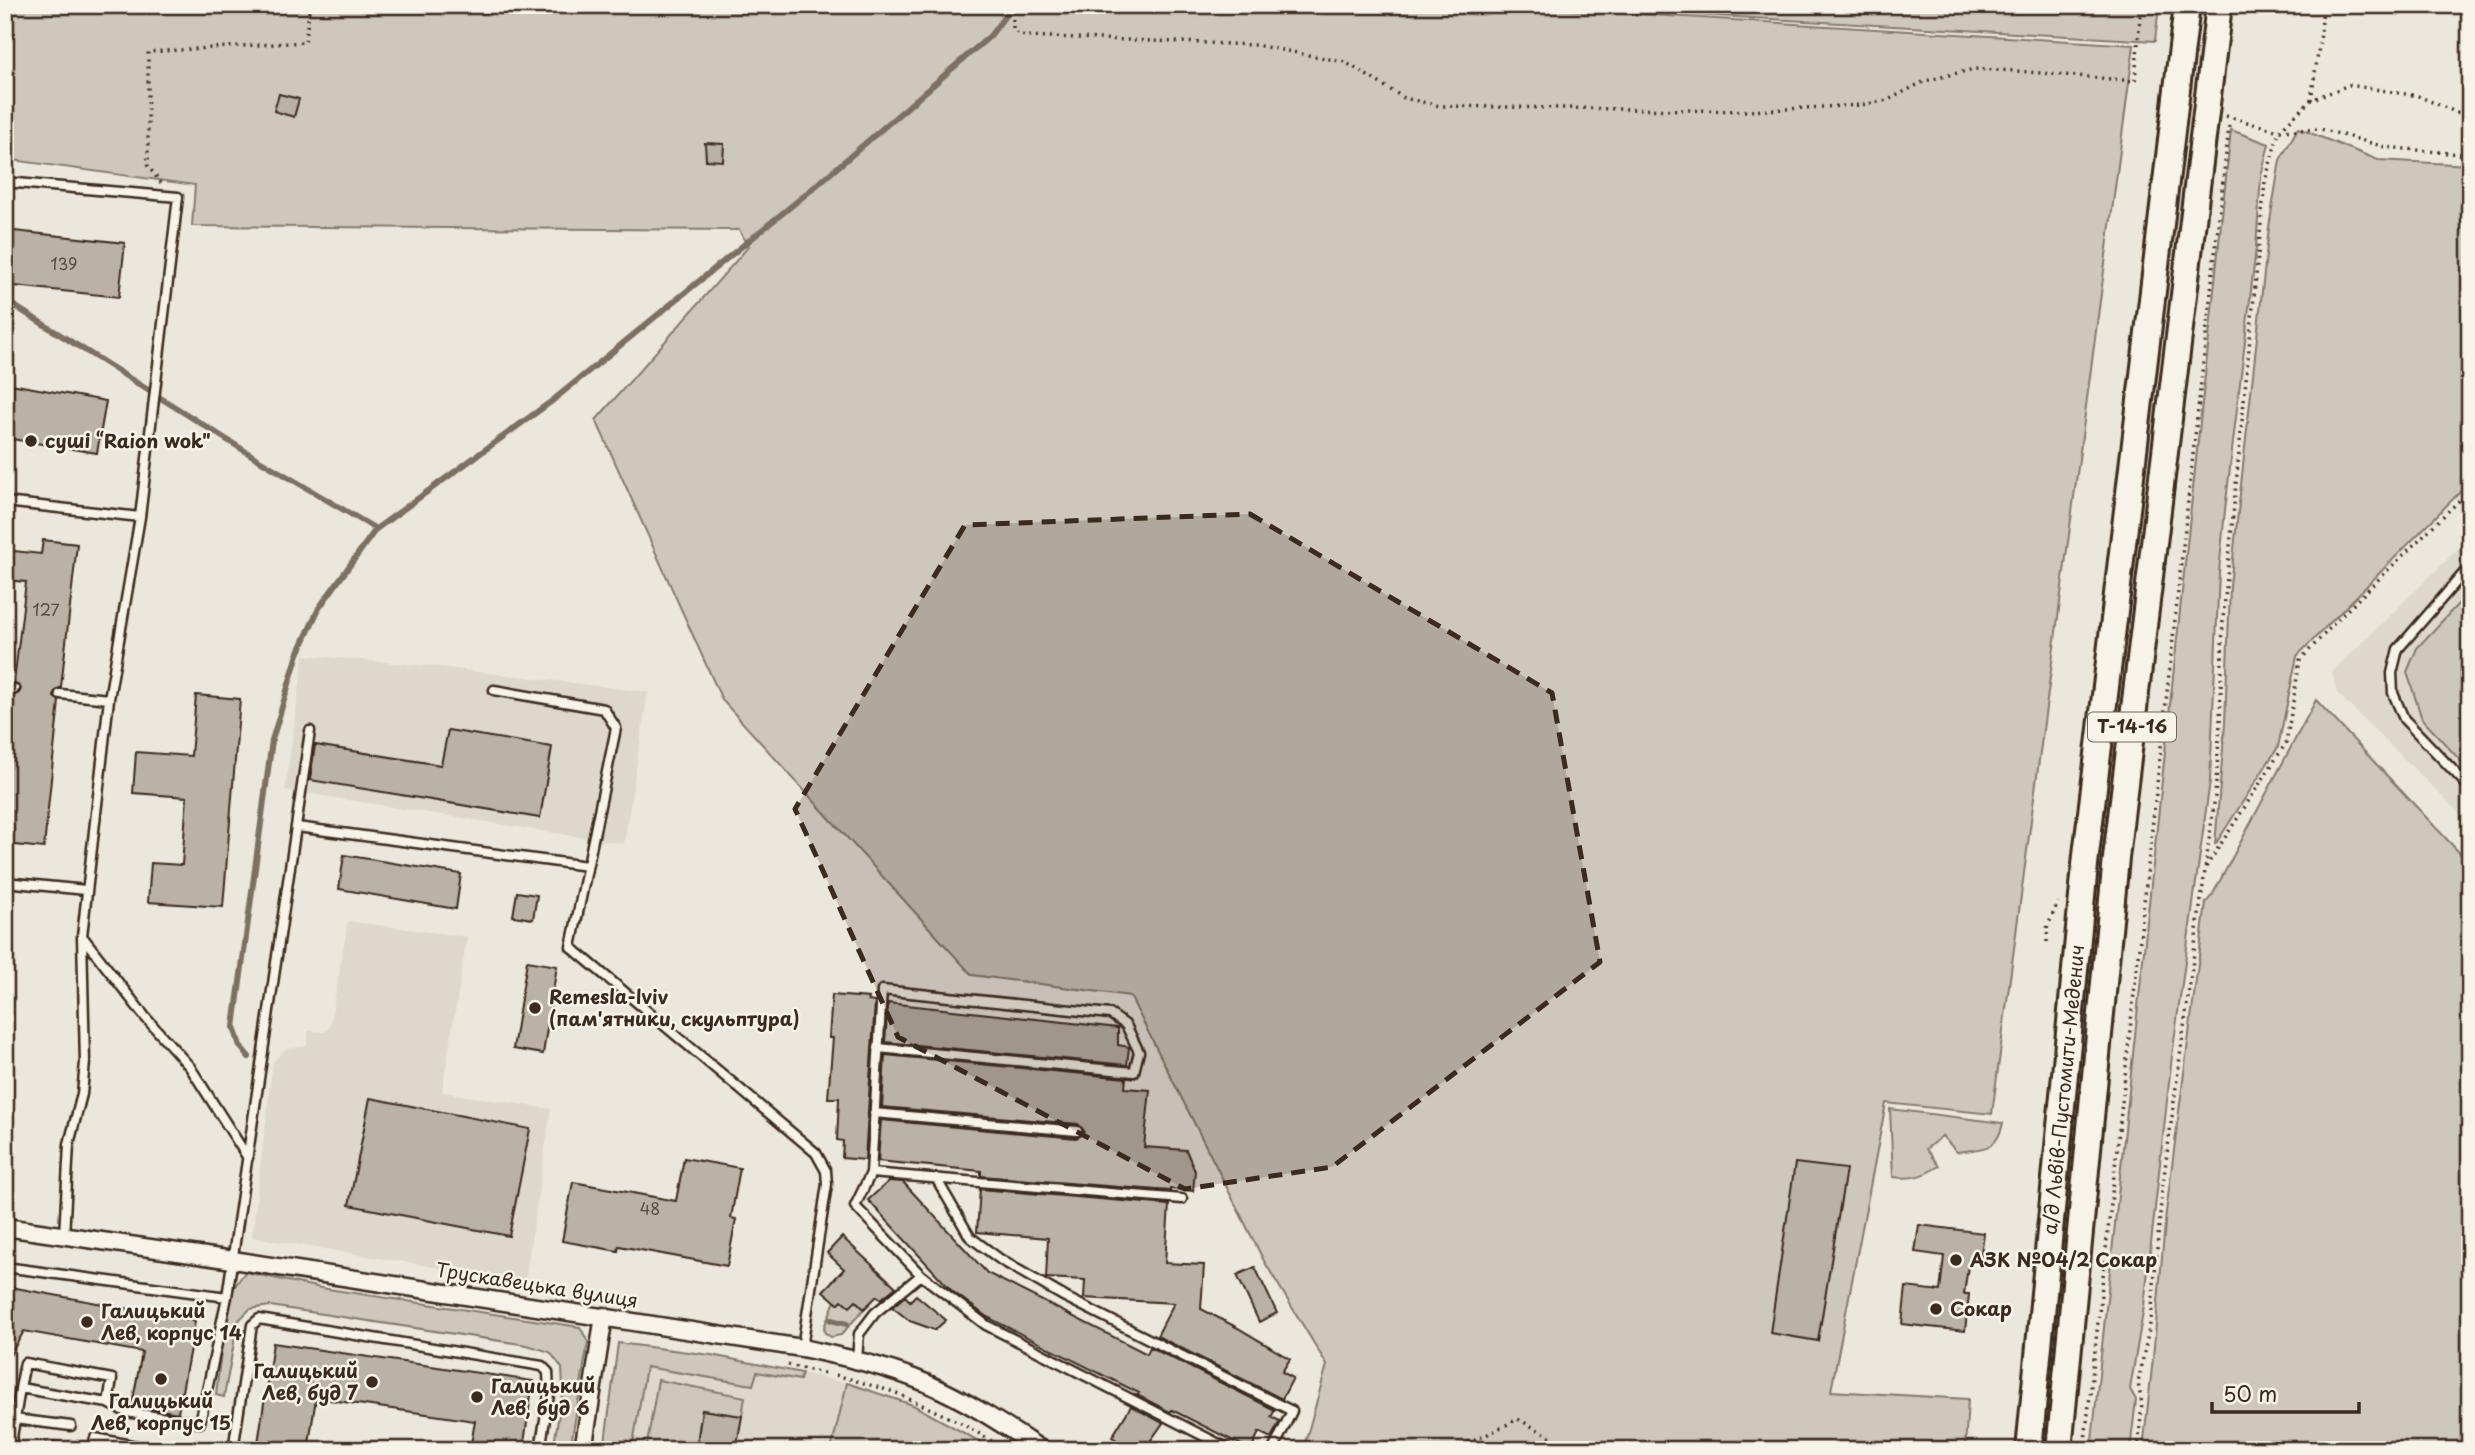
<svg xmlns="http://www.w3.org/2000/svg" width="2475" height="1455" viewBox="0 0 2475 1455" font-family="'Playpen Sans',sans-serif">
	<rect width="100%" height="100%" fill="#ece7dc"/>
	<filter id="ink" filterUnits="userSpaceOnUse"><feTurbulence type="fractalNoise" baseFrequency=".0143" numOctaves="2"/><feDisplacementMap in="SourceGraphic" scale="14" xChannelSelector="R" yChannelSelector="G"/><feConvolveMatrix kernelMatrix="1 2 1 2 8 2 1 2 1" color-interpolation-filters="sRGB"/></filter>
	<g filter="url(#ink)">
		<path fill="#ddd7cc" d="M2470 537V824L2337 693 2332 672Z
			M304 655 440 667 648 692 624 844 285 790Z
			M348 921 467 937 442 1092 551 1109 525 1282 252 1237 273 1062 285 1049 307 1046 309 1031 325 1032 330 1026Z
			M637 1346 802 1373 847 1383 913 1405 995 1450H622Z"/>
		<path fill="#cec8bc" stroke="#84796d" stroke-width="2" d="M5 5H1490L2134 45 1992 1114 1886 1103 1831 1391 1968 1399 1965 1450H1303L1327 1365 1264 1261 1130 996 972 975 722 700 596 420 749 246 739 230 192 226 195 185 5 159Z
			M1526 5H2159L2155 41Z
			M2298 128 2378 160 2470 165V482L2297 656 2278 747 2215 845 2225 724 2230 586 2269 227 2280 160Z
			M2231 130 2269 144 2261 176 2256 248 2225 510 2219 572 2210 781 2172 1056 2144 1306 2130 1389 2136 1400 2130 1450H2091Z
			M2470 591V771L2422 719 2407 672 2417 648Z
			M2316 700 2470 864V1450H2143L2153 1358 2166 1212 2206 903 2213 894Z
			M1890 1109 2003 1123C1997 1152 1982 1148 1957 1152L1942 1136 1926 1149 1939 1166C1922 1177 1912 1179 1893 1177Z
			M245 1272 321 1288 580 1327 588 1342 570 1450H553L563 1389 562 1368 550 1352 527 1345 270 1306 250 1309 238 1321 224 1397 216 1395 227 1297Z
			M842 1300 856 1301 864 1309 841 1335 831 1337 825 1333 824 1327 835 1301 838 1304Z
			M618 1343 711 1355 802 1373 800 1380 757 1372 753 1385 646 1367 632 1450H604Z
			M658 1380 745 1397 742 1416 702 1410 696 1450H646Z
			M847 1383 913 1405 995 1450H831Z
			M47 1440 76 1445 75 1450H45Z"/>
		<g fill="none" stroke-linecap="round" stroke-linejoin="round">
			<path stroke="#7c7064" stroke-width="6" d="M5 300 256 458 376 529
				M249 1057 240 1046 234 1027 272 740 298 654 319 608 376 529 552 401 811 190 990 36 1013 5
				M831 1320 847 1324"/>
		</g>
		<path fill="#bab2a7" stroke="#3b2a1e" stroke-width="2" d="M279 94 299 99 294 117 274 111Z
			M705 143 724 144 723 161 706 160Z
			M5 230 125 243 119 297 5 285Z
			M5 383 106 401 97 453 5 438Z
			M43 540 77 544 61 687 54 693V697L59 701 44 848 5 844V767L13 696 19 693 21 689 14 682 26 582 5 580V550L41 554Z
			M196 695 240 699 223 907 148 902 151 863 182 865 187 797 133 793 136 752 191 756Z
			M448 730 552 747 540 818 310 780 315 745 441 765Z
			M344 855 461 874 456 909 339 889Z
			M517 892 537 895 533 919 513 916Z
			M527 961 557 966 543 1054 513 1049Z
			M832 995 869 998 868 1001 875 1002 865 1160 842 1158 843 1141 837 1140 839 1098H828L833 1038H829Z
			M888 1003 1118 1028V1045L1129 1047 1127 1065 885 1042Z
			M885 1055 1126 1078 1125 1088 1150 1090 1144 1147 1186 1150 1195 1171 1193 1191 1170 1189V1191L981 1176V1171L878 1161 881 1120 1076 1138 1082 1135 1084 1131 1078 1124 882 1107Z
			M370 1098 530 1129 509 1236 349 1205Z
			M684 1158 740 1168 731 1218 736 1219 727 1266 619 1246 618 1251 562 1241 573 1182 676 1201Z
			M1795 1163 1846 1169 1818 1341 1770 1333Z
			M889 1181 903 1182 987 1273 1147 1354 1150 1347 1275 1410 1271 1417 1280 1421 1271 1438 1259 1432 1251 1450 1172 1410 1170 1412 1137 1395 1139 1393 987 1317 952 1291 868 1200Z
			M980 1189 1169 1205 1165 1263 1204 1265 1201 1309 1238 1328 1290 1359 1282 1372 1293 1378 1282 1399 1157 1336 1174 1303 1084 1298 1085 1280 1046 1278 1048 1238 977 1232Z
			M1919 1225 1984 1233 1980 1261 1969 1259 1964 1294H1969L1965 1331 1902 1324 1906 1287 1940 1291 1944 1256 1915 1252Z
			M842 1237 896 1287 881 1299 877 1296 864 1309 856 1301 850 1307 842 1300 838 1304 823 1291 844 1269 827 1253Z
			M1255 1267 1277 1313 1259 1322 1237 1275Z
			M5 1286 195 1321 178 1413 132 1405 142 1352 24 1331 5 1364Z
			M916 1295 946 1320 935 1330 910 1321 892 1307 905 1296 910 1301Z
			M273 1343 533 1381 523 1450H470L475 1421 316 1398 308 1450H257Z
			M1131 1406 1163 1423 1144 1450H1134L1112 1437Z
			M702 1410 742 1416 736 1450H696Z"/>
		<g fill="none" stroke-linecap="round" stroke-linejoin="round">
			<defs>
				<path id="lane" d="M5 182 178 197 140 517
					M5 502 140 517 109 699 82 936 146 1018 190 1067 248 1158
					M2470 566 2398 649 2392 673 2393 693 2404 719 2470 788
					M5 688 14 689
					M494 690 604 709 616 728 571 947 816 1153 826 1171 827 1184 802 1348
					M60 694 109 699
					M297 827 587 866
					M5 882 86 890
					M874 1113 1077 1131
					M871 1173 1182 1199
					M936 1178 970 1237 1001 1260 1065 1297 1292 1411 1273 1450
					M64 1236 69 1144 82 1094 85 1062 82 936
					M5 1267 227 1297 200 1423 126 1412 108 1403 20 1388 10 1450
					M921 1275 986 1325 1231 1450
					M227 1297 310 731
					M857 1360 859 1334 875 1313 921 1275 855 1206 871 1173 882 990 1110 1014 1126 1025 1139 1052 1134 1072 878 1048
					M20 1388 25 1363 112 1379 108 1403
					M14 1419 71 1426
					M92 1450 95 1438 157 1450
					M233 1450 252 1325 259 1319 542 1366 548 1372 549 1395 540 1450"/>
				<path id="street" d="M5 1227 233 1260 802 1348C844 1357 886 1366 926 1383 968 1401 1005 1426 1042 1450
					M583 1450 604 1316"/>
				<g id="primary">
					<path id="s1" d="M2029 1450 2086 855 2187 5"/>
					<path d="M2059 1450 2116 858 2219 5"/>
				</g>
			</defs>
			<use href="#lane" stroke="#3b2a1e" stroke-width="13"/>
			<use href="#street" stroke="#3b2a1e" stroke-width="21"/>
			<use href="#primary" stroke="#3b2a1e" stroke-width="30"/>
			<path stroke="#3b2a1e" stroke-width="3.5" stroke-dasharray="2 5" stroke-linecap="butt" d="M1013 5V28L1018 34 1025 36 1255 45 1345 62 1404 98 1440 106 1748 111 1861 105 1888 100 1925 81 1974 69 2017 71 2135 81 2141 5
				M2311 100 2321 33 2323 5
				M2226 116 2279 131 2321 129 2385 147 2470 155
				M161 183 148 166V52L305 42 310 5
				M2206 867 2286 743 2300 660 2346 611 2470 490
				M2047 942V928L2058 902
				M788 1365 828 1374
				M836 1375 894 1392 959 1422 1002 1447
				M1448 1450 1480 1438 1518 1419 1551 1437 1550 1450
				M2084 1450 2229 126
				M2138 1450 2142 1404 2138 1383 2151 1319 2162 1191 2215 796 2220 724 2223 619 2265 182 2279 131 2311 100 2349 85 2418 96 2470 118"/>
			<use href="#lane" stroke="#f7f3e8" stroke-width="8"/>
			<use href="#street" stroke="#f7f3e8" stroke-width="16"/>
			<use href="#primary" stroke="#f7f3e8" stroke-width="24"/>
		</g>
	</g>
	<path fill="#3b2a1e" fill-opacity="0.2" stroke="#3b2a1e" stroke-width="5" stroke-dasharray="14 9" stroke-linejoin="round" d="M1250 514 1552 693 1600 962 1332 1167 1185 1189 898 1037 795 809 965 525Z"/>
	<g fill="#3b2a1e" stroke="#f7f3e8" stroke-width="2.5">
		<circle cx="31" cy="441" r="7"/>
		<circle cx="535" cy="1008" r="7"/>
		<circle cx="1956" cy="1260" r="7"/>
		<circle cx="1936" cy="1309" r="7"/>
		<circle cx="87" cy="1322" r="7"/>
		<circle cx="161" cy="1379" r="7"/>
		<circle cx="372" cy="1382" r="7"/>
		<circle cx="477" cy="1397" r="7"/>
	</g>
	<g text-anchor="middle" stroke-width="5" stroke-linejoin="round" paint-order="stroke">
		<g font-size="16" fill="#5b4c40">
			<text x="64" y="270">139</text>
			<text x="46" y="616">127</text>
			<text x="650" y="1215">48</text>
		</g>
		<rect fill="#f7f3e8" stroke="#73665b" stroke-width="2" x="2088" y="712.5" width="88" height="29" rx="5"/>
		<g font-size="18" font-weight="bold" fill="#3b2a1e">
			<text x="2132" y="733">Т-14-16</text>
		</g>
		<g font-size="19" font-weight="bold" fill="#3b2a1e" stroke="#f7f3e8" text-anchor="start">
			<text x="45" y="448">суші “Raion wok"</text>
			<text x="549" y="1004">Remesla-lviv<tspan x="549" dy="22">(пам'ятники, скульптура)</tspan></text>
			<text x="1970" y="1267">АЗК №04/2 Сокар</text>
			<text x="1950" y="1316">Сокар</text>
			<text x="101" y="1318">Галицький<tspan x="101" dy="22">Лев, корпус 14</tspan></text>
			<text x="358" y="1378" text-anchor="end">Галицький<tspan x="358" dy="22">Лев, буд 7</tspan></text>
			<text x="491" y="1393">Галицький<tspan x="491" dy="22">Лев, буд 6</tspan></text>
			<text x="161" y="1408" text-anchor="middle">Галицький<tspan x="161" dy="22">Лев, корпус 15</tspan></text>
		</g>
		<g font-size="19" fill="#3b2a1e" stroke="#f7f3e8">
			<text dy="7" stroke="none"><textPath href="#s1" startOffset="362">а/д Львів-Пустомити-Меденич</textPath></text>
			<text transform="translate(537 1285) rotate(9)" y="7">Трускавецька вулиця</text>
		</g>
	</g>
	<rect width="2475" height="1455" fill="none" stroke="#f7f3e8" stroke-width="28"/>
	<rect x="14" y="14" width="2447" height="1427" fill="none" stroke="#3b2a1e" stroke-width="2.5" filter="url(#ink)"/>
	<path d="M2212 1402v10h147v-10" fill="none" stroke="#3b2a1e" stroke-width="3.5"/>
	<text x="2223" y="1402" font-size="21" fill="#3b2a1e" stroke="#f7f3e8" stroke-width="5" paint-order="stroke">50 m</text>
</svg>
